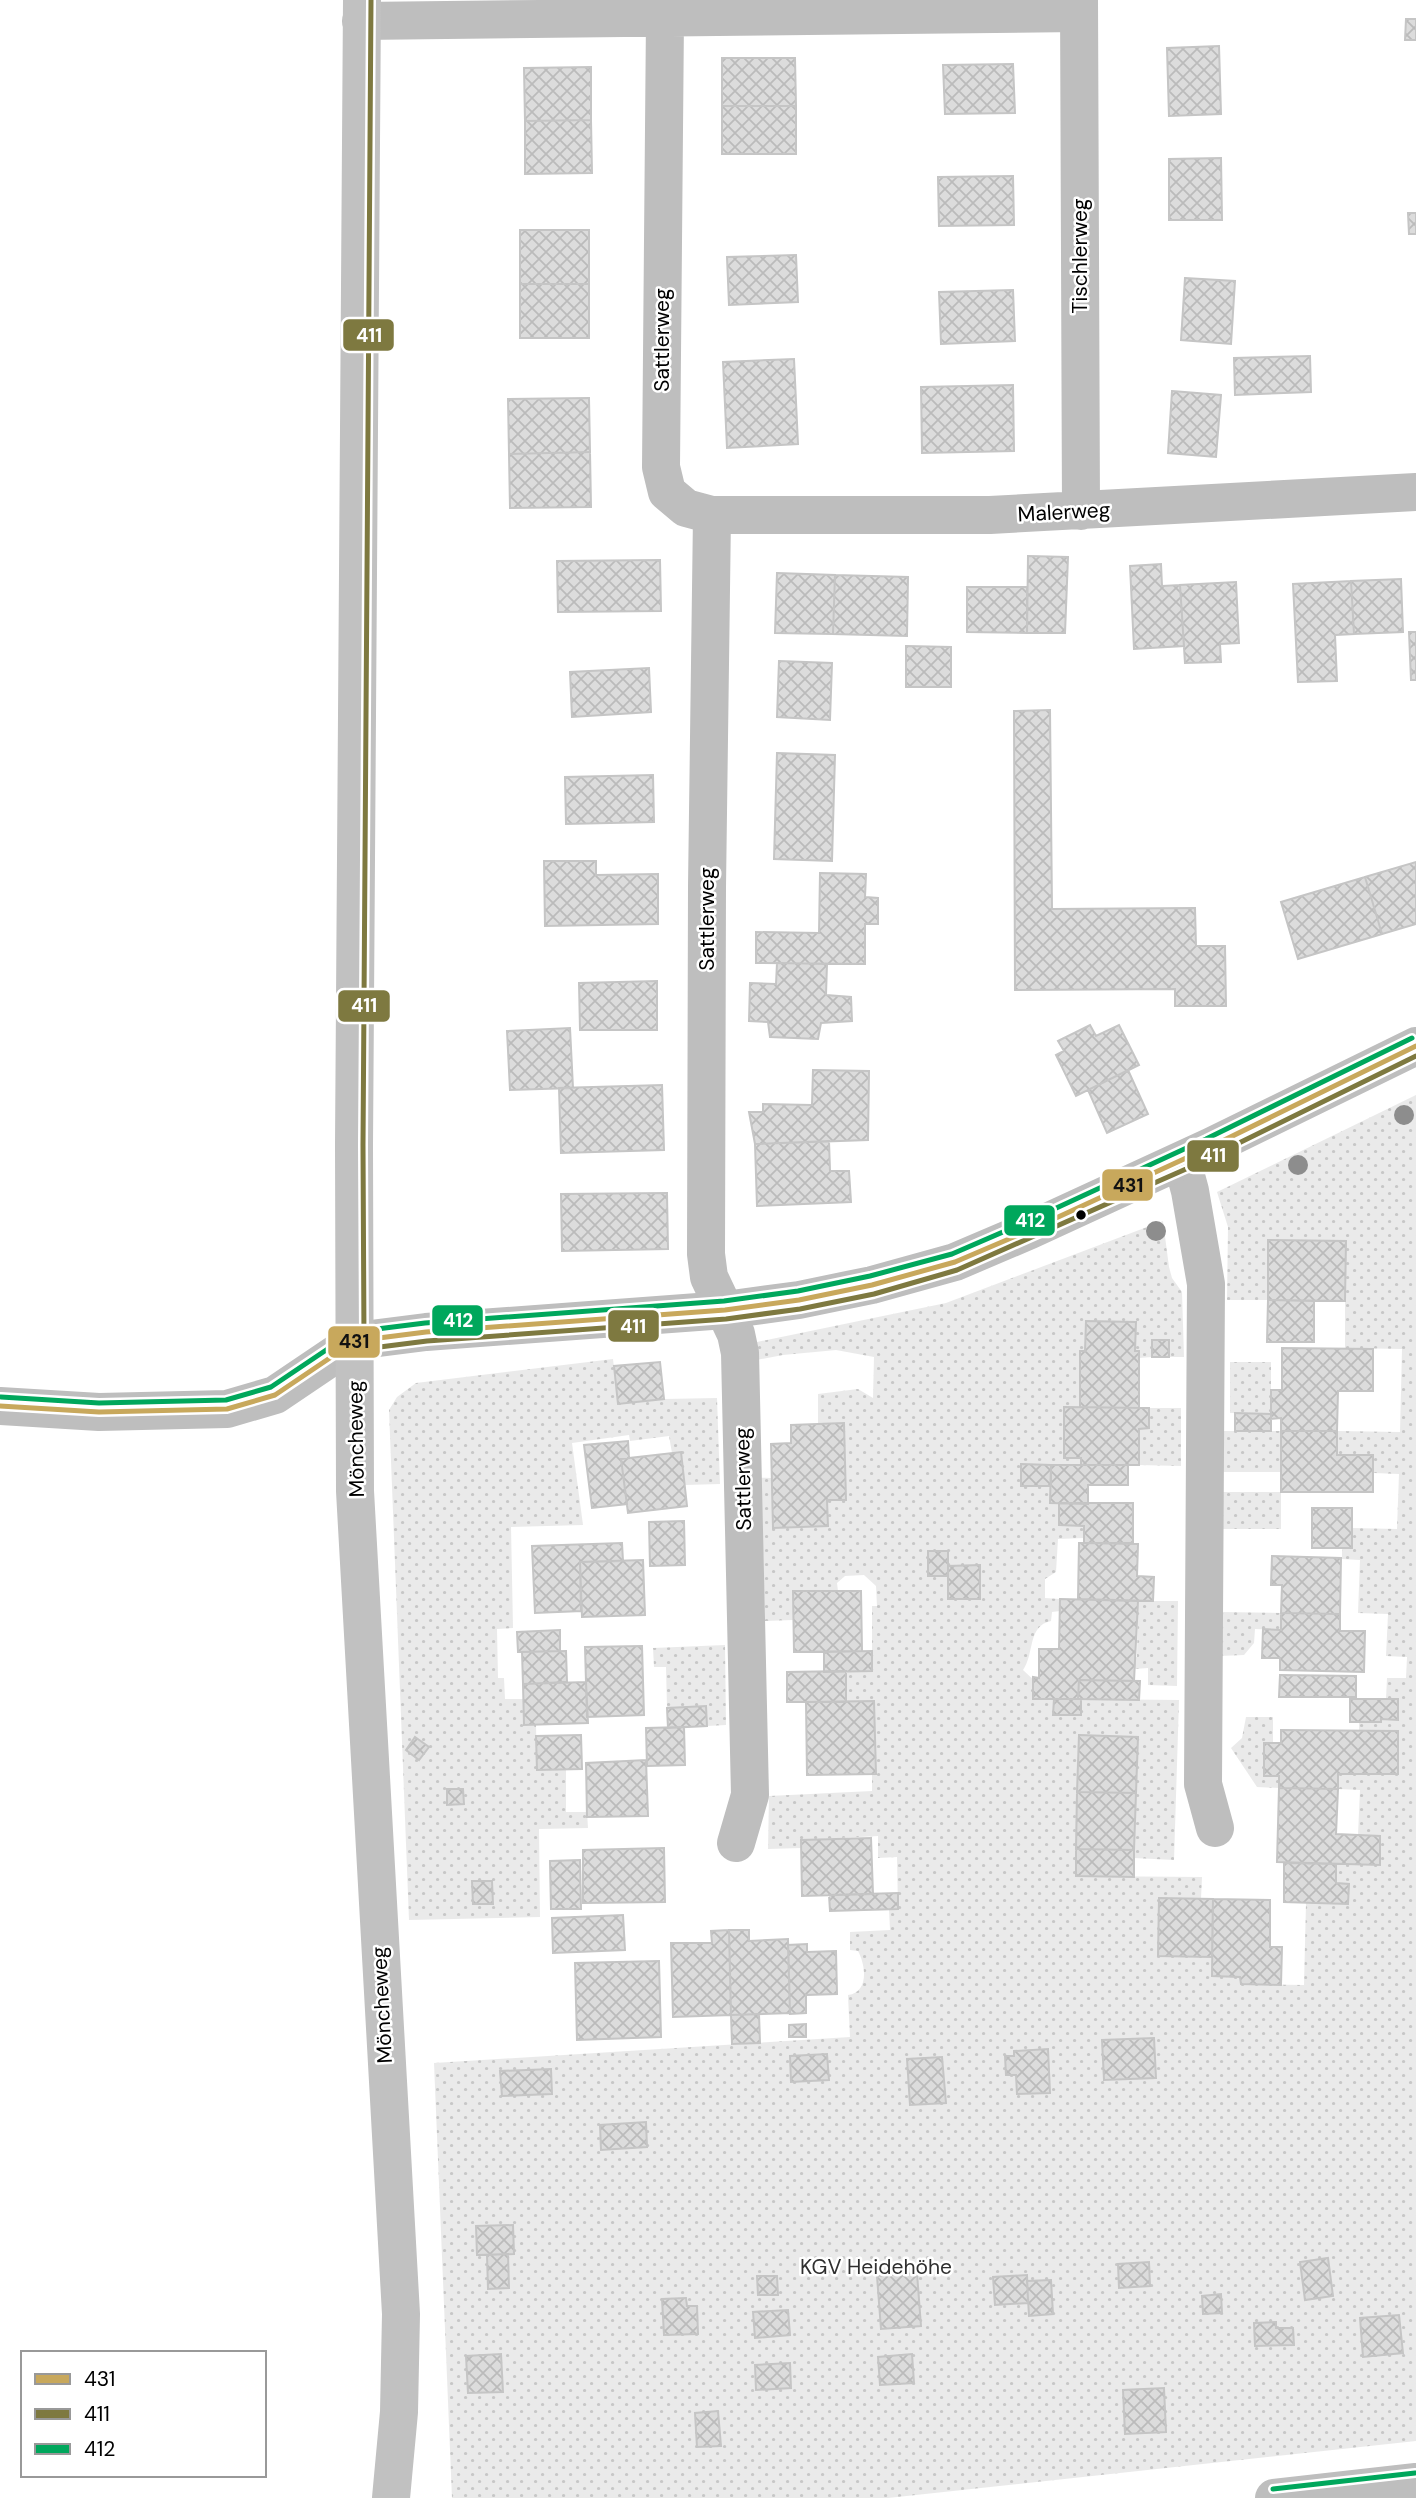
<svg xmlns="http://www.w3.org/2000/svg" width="1416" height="2498" viewBox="0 0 1416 2498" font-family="'DM Sans',sans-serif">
	<defs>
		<pattern id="park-dots" width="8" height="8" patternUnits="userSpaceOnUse" patternTransform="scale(1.75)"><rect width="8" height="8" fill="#eaeaea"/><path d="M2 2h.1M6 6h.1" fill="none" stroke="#c7c7c7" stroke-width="1.8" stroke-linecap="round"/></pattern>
		<pattern id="building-cross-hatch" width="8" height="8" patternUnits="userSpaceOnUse" patternTransform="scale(1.75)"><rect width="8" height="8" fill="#dcdcdc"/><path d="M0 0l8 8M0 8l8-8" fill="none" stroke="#bbb"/></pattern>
	</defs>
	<rect width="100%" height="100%" fill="#fff"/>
	<path fill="url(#park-dots)" fill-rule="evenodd" d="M1416 1095V2441L888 2498H452L434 2063 850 2037 848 1995C869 1992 866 1966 858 1951L850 1950V1932L890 1930 889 1909H898L897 1857 878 1858V1836L801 1840V1848L768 1849 769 1796 872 1791V1775L876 1774 874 1702H846V1671L872 1670V1606H877L876 1586 864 1575 845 1576 837 1583 838 1591H793V1620L765 1621 761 1478C790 1475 814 1502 846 1500L844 1424H818V1394L858 1389 873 1398 874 1357 836 1350 783 1355 756 1360 757 1342 946 1303 1163 1221 1169 1267 1172 1278 1182 1292 1184 1357H1169L1168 1340H1153L1152 1357 1139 1358V1351H1135V1322L1086 1321 1085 1351H1080V1407L1064 1408V1457L1081 1458V1465H1021V1486H1051L1059 1503V1525L1084 1526V1538L1058 1539 1056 1572 1045 1579V1598L1060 1599V1611L1052 1612 1051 1621C1027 1626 1035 1653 1023 1670L1054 1699V1715H1081V1699L1179 1700 1174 1860 1134 1858 1137 1737 1079 1735 1076 1876 1202 1877 1201 1899H1159L1158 1955 1212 1957V1976L1240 1977 1241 1984 1304 1985 1306 1903H1348L1349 1884 1336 1883V1864L1380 1865 1358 1835 1360 1790 1338 1789V1774H1398V1731L1359 1730V1722L1397 1719 1398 1699H1386L1387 1678H1406L1407 1657 1386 1656 1388 1614 1358 1613 1360 1560 1342 1559V1548L1352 1547V1528L1397 1529 1399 1474 1374 1473 1373 1455H1337V1431L1400 1432 1402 1349 1345 1348V1241L1268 1240V1300H1227L1228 1227 1217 1192ZM928 1551H947L948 1566 980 1565V1599H948V1576H928Z
		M613 1359 618 1404 664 1399 717 1398 720 1484 685 1485 681 1452 672 1453 669 1436 630 1441 629 1435 572 1443 583 1525 511 1527 513 1628 497 1629 498 1678H504L505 1699H523L524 1725H536L537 1770H566V1812H587L588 1828 539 1829 540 1917 409 1920 389 1410 397 1397 416 1383Z
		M1230 1362H1271V1414L1230 1413Z
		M1149 1408H1181V1466L1139 1465V1429L1149 1428Z
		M1219 1431H1281V1472H1219Z
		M1218 1492H1281V1529H1218Z
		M1138 1601H1178L1177 1686 1148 1685V1668L1134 1669V1658L1137 1657Z
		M1220 1612 1281 1613V1630L1255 1629 1254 1643 1244 1655 1219 1656Z
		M725 1645 726 1725 707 1726 706 1706 667 1708 666 1667H654L653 1648Z
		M1246 1717H1273V1742L1264 1743V1776H1279V1788L1257 1787 1231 1748 1242 1738Z"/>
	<path fill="url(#building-cross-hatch)" stroke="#c5c5c5" stroke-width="2" d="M1406 19H1416V40H1405Z
		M1219 46 1221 114 1169 116 1167 48Z
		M722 58H795L796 106H722Z
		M1013 64 1015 113 945 114 943 65Z
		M591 67V120L525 121 524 68Z
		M722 106H796V154H722Z
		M591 120 592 173 525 174V121Z
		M1221 158 1222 220H1169V159Z
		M1013 176 1014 225 939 226 938 177Z
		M1408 213H1416V234H1409Z
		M520 230H589V284H520Z
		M796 255 798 302 729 305 727 257Z
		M1185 278 1235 281 1231 344 1181 340Z
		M520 284H589V338H520Z
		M1013 290 1015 341 941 344 939 292Z
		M1310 356 1311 392 1235 395 1234 358Z
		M794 359 798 444 727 448 723 362Z
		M1013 385 1014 451 922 453 921 387Z
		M1172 391 1221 395 1216 457 1168 453Z
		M589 398 590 452 509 454 508 399Z
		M590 452 591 507 510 508 509 454Z
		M1028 556 1068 557 1065 633H1027Z
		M660 560 661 611 558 612 557 561Z
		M1161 564 1162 586 1180 585 1184 646 1134 649 1130 566Z
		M777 573 835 575 833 634 775 633Z
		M835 575 908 577 907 636 833 634Z
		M1401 579 1403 632 1354 634 1351 581Z
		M1351 581 1354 634 1335 635 1337 681 1298 682 1293 584Z
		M1236 582 1239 643 1220 644 1221 662 1185 663 1180 585Z
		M967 587H1027V633L967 632Z
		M1409 632H1416V680H1411Z
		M906 646 951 647V687H906Z
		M779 661 832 663 830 720 777 717Z
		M649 668 651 712 572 717 570 672Z
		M1050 710 1052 909 1195 908 1196 946H1225L1226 1006H1175V989L1015 990 1014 711Z
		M777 753 835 755 832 861 774 859Z
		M653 775 654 822 566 824 565 777Z
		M544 861H596V875L658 874V924L545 926Z
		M1416 862V924L1382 934 1365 877Z
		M820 873 866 874 865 897 878 898V924H865V964L756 963V932L819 933Z
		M1365 877 1382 934 1298 959 1281 902Z
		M777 963 827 964 826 995 851 997 852 1021 821 1023 818 1039 770 1037 768 1022 749 1021 750 983 776 984Z
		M657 981V1030H580L579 983Z
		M1090 1025 1096 1036 1119 1025 1139 1065 1076 1096 1056 1055 1064 1051 1058 1041Z
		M570 1028 573 1088 510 1090 507 1031Z
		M813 1070 869 1071 868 1140 755 1144 749 1112H763V1104L812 1105Z
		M1128 1070 1148 1114 1107 1133 1088 1090Z
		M662 1085 664 1150 561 1153 559 1088Z
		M829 1141 830 1171H849L851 1202 757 1206 755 1144Z
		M667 1193 668 1249 562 1251 561 1194Z
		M1268 1240 1346 1241 1345 1301 1268 1300Z
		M1268 1300 1314 1301V1342H1267Z
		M1086 1321 1136 1322 1135 1351H1139V1408L1080 1407V1351H1085Z
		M1152 1340H1169V1357H1152Z
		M1282 1348 1373 1349V1391H1338L1337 1431H1281V1418L1271 1419V1390H1282Z
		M660 1362 664 1399 618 1404 614 1366Z
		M1064 1407 1149 1408V1428L1139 1429V1465H1081V1458H1064Z
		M1235 1413 1271 1414V1431H1235Z
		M844 1423 846 1500H827L828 1526 773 1528 771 1444 791 1443V1425Z
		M1281 1431H1337V1455H1373V1492H1281Z
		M628 1441 629 1458 621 1459 627 1504 592 1508 584 1445Z
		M681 1452 687 1506 628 1513 621 1459Z
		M1021 1464 1051 1465V1486H1021Z
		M1051 1465H1128V1485H1088V1504L1050 1503Z
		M1059 1503H1133V1543H1084V1526L1059 1525Z
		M1312 1508H1352V1548H1312Z
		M684 1521 685 1565 650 1566 649 1522Z
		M622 1543 623 1561 580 1562 581 1611 535 1613 532 1546Z
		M1079 1543 1138 1544 1137 1576 1154 1577 1153 1601 1078 1599Z
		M928 1551H948V1576H928Z
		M1272 1556 1341 1558 1340 1614 1281 1613 1282 1585H1271Z
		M643 1560 645 1615 582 1617 580 1562Z
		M980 1565V1599H948V1566Z
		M793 1591H861L862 1651 794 1652Z
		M1060 1599 1138 1601 1134 1681 1079 1680 1078 1699H1033V1677L1039 1678V1649H1059Z
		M1281 1613 1340 1614V1631H1365L1364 1672 1280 1670V1658H1262L1263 1629 1281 1630Z
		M560 1630V1651L518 1652 517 1632Z
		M642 1646 644 1715 587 1717 585 1647Z
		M566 1651 567 1682 523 1684 522 1652Z
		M872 1651V1671L824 1672V1652Z
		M846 1671V1702H787V1672Z
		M1280 1675 1356 1676V1697H1279Z
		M1079 1680 1140 1681 1139 1700 1078 1699Z
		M586 1682 588 1723 524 1725 523 1684Z
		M1054 1699H1081V1715H1053Z
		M1350 1699H1398V1720L1381 1719V1722H1350Z
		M874 1701 876 1774 807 1775 806 1702Z
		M706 1706 707 1726 668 1728 667 1708Z
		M684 1727 685 1765 647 1766 646 1728Z
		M1281 1730 1398 1731V1774H1338V1789L1279 1788V1776H1264V1743H1281Z
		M581 1735 582 1769 537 1770 536 1736Z
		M1079 1735 1138 1737 1136 1793 1077 1792Z
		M415 1737 429 1747 419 1760 406 1750Z
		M646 1760 648 1816 587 1817 586 1763Z
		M1279 1788 1338 1789 1336 1834 1380 1836V1865L1277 1862Z
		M447 1789H463L464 1804 447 1805Z
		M1077 1792 1136 1793 1134 1850 1076 1849Z
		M871 1838 873 1894 802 1896 801 1840Z
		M664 1848 665 1902 583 1903V1850Z
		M1076 1849 1134 1850V1877L1076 1876Z
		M580 1860 581 1909H551L550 1861Z
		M1284 1863 1336 1864V1883L1349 1884 1348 1904 1284 1902Z
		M472 1881H492L493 1904H473Z
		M898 1893V1909L830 1911 829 1895Z
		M1159 1898 1213 1899 1212 1957 1158 1956Z
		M1213 1899 1270 1900V1947H1282L1281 1985 1241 1984 1240 1977 1212 1976Z
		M623 1915 625 1950 553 1953 552 1918Z
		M729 1930 731 2015 673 2017 671 1943H712L711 1931Z
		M729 1930H749V1941L788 1939 790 2013 731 2015Z
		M807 1944V1952L836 1951 837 1994 806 1995V2013L790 2014 788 1945Z
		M659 1961 661 2037 577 2040 575 1963Z
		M759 2014 760 2043 732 2044 731 2015Z
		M806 2024V2037H789V2025Z
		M1154 2038 1156 2078 1104 2080 1102 2040Z
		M1048 2049 1050 2093 1017 2094 1016 2075H1006L1005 2056H1014V2051Z
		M827 2054 829 2080 791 2082 790 2056Z
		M942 2057 946 2103 910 2105 907 2059Z
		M551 2069 552 2094 502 2096 500 2071Z
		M646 2122 647 2147 601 2150 600 2125Z
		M513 2225 514 2254 477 2255 476 2226Z
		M508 2254 509 2288 488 2289 487 2255Z
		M1328 2258 1333 2296 1305 2300 1300 2262Z
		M1149 2262 1150 2286 1119 2288 1118 2264Z
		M917 2273 921 2326 881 2329 877 2276Z
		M1027 2275 1028 2303 995 2305 993 2277Z
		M757 2276H777L778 2295H758Z
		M1051 2280 1053 2314 1029 2316 1027 2281Z
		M1221 2294 1222 2313 1203 2314 1202 2296Z
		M686 2298 687 2306H697L698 2334 664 2335 662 2299Z
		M788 2310 790 2335 755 2338 753 2312Z
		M1399 2315 1403 2353 1363 2357 1360 2318Z
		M1276 2322V2328H1293L1294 2345 1255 2346 1254 2323Z
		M501 2354 503 2392 468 2393 466 2356Z
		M912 2354 914 2383 880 2385 878 2357Z
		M790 2363 791 2388 756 2390 755 2365Z
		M1164 2388 1166 2432 1125 2434 1123 2390Z
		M718 2411 721 2446 697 2447 695 2413Z"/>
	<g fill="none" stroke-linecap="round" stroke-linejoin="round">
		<path stroke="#bebebe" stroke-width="38" d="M1079 0 1081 511
			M665 17 661 467 667 492 686 508 712 515 707 887 706 1254 709 1277 736 1334 740 1353 750 1795 736 1843
			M361 21 1079 13
			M712 515H990L1416 492
			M1182 1161 1190 1191 1206 1284 1203 1784 1215 1828
			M1274 2498 1416 2482"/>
		<path stroke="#bebebe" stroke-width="38" d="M0 1406 99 1412 227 1409 275 1395 355 1341 426 1332 725 1310 799 1300 872 1285 955 1262 1030 1230 1210 1147 1416 1046"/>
		<path stroke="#c1c1c1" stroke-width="38" d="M362 0 354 1145 355 1491 401 2314 399 2412 391 2498"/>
		<defs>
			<path id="bus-1" d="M0 1406 99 1412 227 1409 275 1395 355 1341 426 1332 725 1310 799 1300 872 1285 955 1262 1030 1230 1210 1147 1416 1046"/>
			<path id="bus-2" d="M364 1341 363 1145 371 0
				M356 1350 427 1341 726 1319 800 1309 874 1294 957 1270 1186 1169 1416 1056"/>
			<path id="bus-3" d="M1 1397 99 1403 226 1400 271 1387 353 1332 425 1323 724 1301 798 1291 870 1276 952 1254 1026 1222 1206 1139 1412 1038
				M1273 2489 1415 2473"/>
		</defs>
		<use href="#bus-1" stroke="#fff" stroke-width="10"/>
		<use href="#bus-2" stroke="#fff" stroke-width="10"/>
		<use href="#bus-3" stroke="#fff" stroke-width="10"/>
		<use href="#bus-1" stroke="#c8a85c" stroke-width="5"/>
		<use href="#bus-2" stroke="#7e7940" stroke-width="5"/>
		<use href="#bus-3" stroke="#00a75c" stroke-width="5"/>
	</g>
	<g fill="#8d8d8d">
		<circle cx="1404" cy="1115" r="10"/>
		<circle cx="1298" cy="1165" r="10"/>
		<circle cx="1156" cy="1231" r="10"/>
	</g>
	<circle fill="#000" stroke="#fff" stroke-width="2.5" cx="1081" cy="1215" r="6"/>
	<g text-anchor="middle" stroke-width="5" stroke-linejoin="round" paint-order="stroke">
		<g font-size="21" fill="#000" stroke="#fff">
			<text transform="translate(1080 256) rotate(-90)" y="7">Tischlerweg</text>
			<text transform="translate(662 340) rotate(-90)" y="7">Sattlerweg</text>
			<text transform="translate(1064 512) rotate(-3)" y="7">Malerweg</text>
			<text transform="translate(707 919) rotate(-90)" y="7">Sattlerweg</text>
			<text transform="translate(356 1439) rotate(-91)" y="7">Möncheweg</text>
			<text transform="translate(743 1479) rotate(-91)" y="7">Sattlerweg</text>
			<text transform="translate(382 2005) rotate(-93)" y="7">Möncheweg</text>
		</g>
		<g font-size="21" fill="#2f2f2f" stroke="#fff">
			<text x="876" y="2274">KGV Heidehöhe</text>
		</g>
	</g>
	<g stroke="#fff" stroke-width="2.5">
		<rect x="342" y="318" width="53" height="34" rx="7" fill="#7e7940"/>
		<rect x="337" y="989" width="54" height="34" rx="7" fill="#7e7940"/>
		<rect x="1186" y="1139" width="54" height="34" rx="7" fill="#7e7940"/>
		<rect x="1101" y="1168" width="53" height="34" rx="7" fill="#c8a85c"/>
		<rect x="1003" y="1204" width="53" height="33" rx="7" fill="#00a75c"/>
		<rect x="431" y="1304" width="53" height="33" rx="7" fill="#00a75c"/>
		<rect x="607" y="1309" width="53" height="34" rx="7" fill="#7e7940"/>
		<rect x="327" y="1325" width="54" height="34" rx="7" fill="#c8a85c"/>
	</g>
	<g font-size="19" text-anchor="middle" font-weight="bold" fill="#fff">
		<text x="369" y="342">411</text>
		<text x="364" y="1012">411</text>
		<text x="1213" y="1162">411</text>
		<text x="1030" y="1227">412</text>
		<text x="458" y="1327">412</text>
		<text x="633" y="1333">411</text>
	</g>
	<g font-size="19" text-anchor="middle" font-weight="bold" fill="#111">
		<text x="1128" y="1192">431</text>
		<text x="354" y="1348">431</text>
	</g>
	<rect x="21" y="2351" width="245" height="126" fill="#ffffff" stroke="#999999" stroke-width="2"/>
	<rect x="35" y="2374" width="35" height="10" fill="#c8a85c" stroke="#999999" stroke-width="2"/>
	<text x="84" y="2386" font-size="21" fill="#000000">431</text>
	<rect x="35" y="2409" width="35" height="10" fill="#7e7940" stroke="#999999" stroke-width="2"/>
	<text x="84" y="2421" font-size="21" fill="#000000">411</text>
	<rect x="35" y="2444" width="35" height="10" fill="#00a75c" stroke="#999999" stroke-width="2"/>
	<text x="84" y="2456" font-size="21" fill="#000000">412</text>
</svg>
